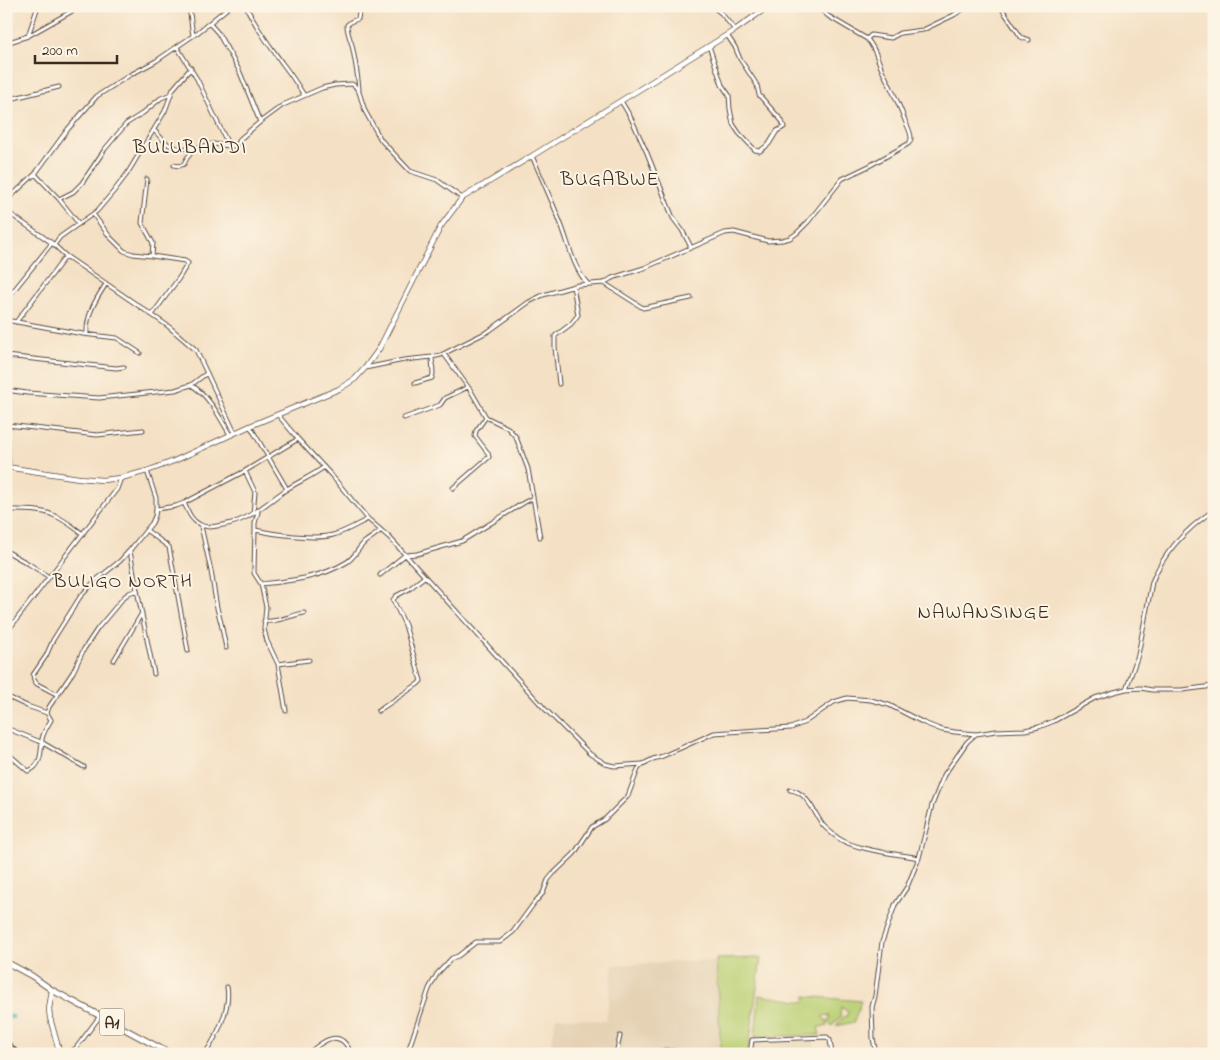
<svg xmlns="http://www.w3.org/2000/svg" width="1220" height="1060" viewBox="0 0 1220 1060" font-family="'Indie Flower',sans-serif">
	<rect width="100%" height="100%" fill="#fcf5e5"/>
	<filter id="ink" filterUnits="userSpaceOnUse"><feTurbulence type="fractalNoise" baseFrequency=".02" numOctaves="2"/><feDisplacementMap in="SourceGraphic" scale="10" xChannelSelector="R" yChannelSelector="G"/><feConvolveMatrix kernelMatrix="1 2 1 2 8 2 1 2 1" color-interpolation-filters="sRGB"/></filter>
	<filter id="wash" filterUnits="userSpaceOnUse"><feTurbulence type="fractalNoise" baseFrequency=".0096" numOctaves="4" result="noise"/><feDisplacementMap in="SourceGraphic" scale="20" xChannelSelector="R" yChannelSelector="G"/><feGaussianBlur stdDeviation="1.12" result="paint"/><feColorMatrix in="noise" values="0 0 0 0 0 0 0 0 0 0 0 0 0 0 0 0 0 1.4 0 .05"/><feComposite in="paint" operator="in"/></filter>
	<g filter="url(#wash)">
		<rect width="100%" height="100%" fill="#f4e0c4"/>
		<path fill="#e5d1b4" d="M715 960 720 1054H550L556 1017 606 1021 613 965Z
			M814 1041V1048L829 1047 830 1054H752L753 1042Z"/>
		<path fill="#bbd074" stroke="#7b7d49" d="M761 958 748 1054H721L716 959Z
			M759 995 805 1002 806 996 861 1001 854 1022 836 1026 844 1016 846 1017 848 1012 841 1007 840 1015 841 1016 832 1026 828 1020 830 1019 829 1015 823 1016 824 1020H827L828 1026 818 1027 820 1035 755 1037Z"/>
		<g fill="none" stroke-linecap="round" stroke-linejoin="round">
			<path stroke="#3aacb5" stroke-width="5" d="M6 1015 12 1017"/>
		</g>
	</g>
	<g filter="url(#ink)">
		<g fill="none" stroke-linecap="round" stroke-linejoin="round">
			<defs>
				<path id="street" d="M189 6 193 36
					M246 6C255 27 269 44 282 63 290 73 297 84 304 95
					M712 6 721 13 735 30
					M1000 6 1021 37 1029 40
					M209 23 218 33 239 70 260 122
					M28 36 38 6
					M867 39 871 35 891 38 900 33 923 30 954 15 968 6
					M6 43 28 36 81 6
					M709 46 722 85 729 95 730 109 733 124 739 133 755 150 760 151 769 144 777 131 784 127 782 121 759 95 757 85 740 59 735 47 727 35
					M177 47 197 79 226 140 231 146H234L238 144 240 139 260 122 283 105 322 88 335 85 352 84 355 86 359 92 365 111 381 140 410 171 437 180 462 198
					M359 90C358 75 355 60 352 45 350 39 347 32 347 25L352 21 358 19 360 6
					M6 100 59 87
					M621 101 631 118 647 153 673 218 682 230 690 245V248
					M154 130C168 146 171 150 194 148
					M532 156C542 179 552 201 561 224 569 244 573 268 588 284
					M174 165 179 166 184 164 187 158 195 148 213 144 230 146
					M35 174 59 199 79 224
					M147 179 142 223 153 243 152 256
					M59 199 73 192 82 183 105 149 126 124 143 113 161 98 171 94
					M6 201 35 174 68 129 97 96 130 75 156 61 197 33 230 6
					M6 211 52 243 66 256 168 326 196 350 235 433
					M93 214 110 237 124 251 133 254 152 256 185 261 188 263 179 278 152 315
					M54 245 60 237 97 211 114 191 127 174 165 111 173 89 191 68
					M604 283 643 308 691 298
					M6 300 52 243
					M6 320 83 334 117 338 140 353
					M16 322 66 256
					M87 334C86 315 96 299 106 284
					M444 354 471 391 486 417 508 428 516 437 528 469 540 537
					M6 356 116 368 124 367
					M365 368 404 360 432 357 441 355 489 331 529 302 543 295 578 285 604 283 612 278 644 268 725 233 734 232 768 241 782 240 790 238 797 233 808 222 842 179 869 166 908 144C910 142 911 142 911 138 911 133 908 127 906 123 899 104 891 87 882 70 877 58 876 49 867 39L828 16 817 6
					M415 383 432 378 433 374 432 357
					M559 384 555 347V336L571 324 578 315 573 286
					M191 385 207 373
					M6 390 27 393 99 398 175 390 191 385C208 394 221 419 230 435
					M6 409 9 467
					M278 415 298 439 332 476 368 519 390 538 544 708 590 754 606 764 614 766 642 764
					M404 418 440 405 445 398 468 387
					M7 425 97 435 143 430
					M250 426 287 489
					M453 488 489 457 488 453 475 436 476 431 486 417
					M184 503 245 471
					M157 509 176 506 184 503C188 511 191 520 199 524 205 528 211 527 217 526 248 522 260 508 284 491 297 482 311 477 324 467
					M6 510C21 510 40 509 53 515 64 519 73 527 83 534
					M258 512 255 523V530C273 534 315 540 333 535 345 532 356 525 368 519
					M253 514 255 492 245 471 298 439
					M201 526 211 571 217 608 221 623 226 648
					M146 530 169 547 188 651
					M255 530 254 570V573L261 584C290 581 321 578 347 562 355 557 358 548 365 542 370 538 376 535 381 530
					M6 551 29 564 49 577
					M130 551 137 590 154 674
					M380 575 405 555 417 554 462 541 525 502 533 498
					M261 584 266 607 264 629 267 641 278 664 286 711
					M264 621C277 623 291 615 304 613
					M6 633 117 489 121 478
					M114 660 142 613
					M278 664 309 660
					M1126 689 1138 655 1152 582C1164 551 1186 529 1214 510
					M58 695 37 684 34 680 33 675 46 656 53 640 80 597 95 581 120 561 130 550 152 523 155 516 156 509V498L147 471
					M6 696 27 706 47 713
					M378 711 418 684 421 681 405 625 393 600 396 596 409 589 424 577
					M6 728 43 743 84 767
					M6 752 28 771C42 767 41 750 42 739 43 733 48 725 51 720L47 713 49 707 73 672 84 649 98 628 124 597 129 593 137 590
					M790 790C807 791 814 813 823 825 827 830 833 834 838 838 855 850 898 854 919 858
					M69 1054 76 1048 100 1016
					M205 1054C217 1036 231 1008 227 987
					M308 1054C323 1040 341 1027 351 1054
					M407 1054 429 989 437 974 452 958 458 956 476 942H500L513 932 535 902 543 893 548 880 553 874 574 854 592 827 605 819 628 796 638 769 643 764 653 759 663 756 714 733 791 728 805 722 834 702 847 698 871 700 889 705 924 723 942 730 955 732 976 734
					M616 1054 620 1036
					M652 1054 665 1050 676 1051
					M750 1054 752 1040 827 1037 830 1040 832 1054
					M876 1054 873 1038 872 1007 875 996 882 942 895 905 907 887 919 858 932 805 944 775 967 742 976 734 996 731 1025 730 1039 727 1054 721 1095 698 1114 692 1126 689 1141 688 1152 690H1182L1214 686"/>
				<path id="secondary" d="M6 467 79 478 102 480 121 478 147 471 174 461 250 426 339 389 355 379 365 368 379 349 441 226 462 198 532 156 735 30 769 6
					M52 990 49 1009 50 1018 60 1054"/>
				<path id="primary" d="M6 962 32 976 52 990 171 1054"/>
			</defs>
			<use href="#street" stroke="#574537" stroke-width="5"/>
			<use href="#secondary" stroke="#574537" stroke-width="6"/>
			<use href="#primary" stroke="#574537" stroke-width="7"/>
			<use href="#street" stroke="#fff" stroke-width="3"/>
			<use href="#secondary" stroke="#fff" stroke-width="4.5"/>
			<use href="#primary" stroke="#fff" stroke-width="5"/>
			<defs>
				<path id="rail" d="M6 1040 20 1054"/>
			</defs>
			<use href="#rail" stroke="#3b2a1e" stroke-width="3"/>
			<use href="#rail" stroke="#fcf5e5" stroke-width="1" stroke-dasharray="4" stroke-linecap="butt"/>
		</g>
	</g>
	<g text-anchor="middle" stroke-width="4" stroke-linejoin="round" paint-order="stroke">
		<rect fill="#fcf5e5" stroke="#75675a" stroke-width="1" x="99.5" y="1008.5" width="25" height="27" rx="4"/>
		<g font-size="16" font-weight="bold" fill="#3b2a1e">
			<text x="112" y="1028">A1</text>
		</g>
		<g font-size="20" letter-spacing="1" fill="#3b2a1e" stroke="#fcf5e5">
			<text x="190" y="153">BULUBANDI</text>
			<text x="610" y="185">BUGABWE</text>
			<text x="123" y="587">BULIGO NORTH</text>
			<text x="984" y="618">NAWANSINGE</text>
		</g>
	</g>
	<rect width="1220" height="1060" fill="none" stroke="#fcf5e5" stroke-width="25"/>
	<path d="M35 55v8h82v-8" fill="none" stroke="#3b2a1e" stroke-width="2.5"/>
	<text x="42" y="55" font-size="15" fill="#3b2a1e" stroke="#fcf5e5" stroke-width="4" paint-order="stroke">200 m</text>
</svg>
